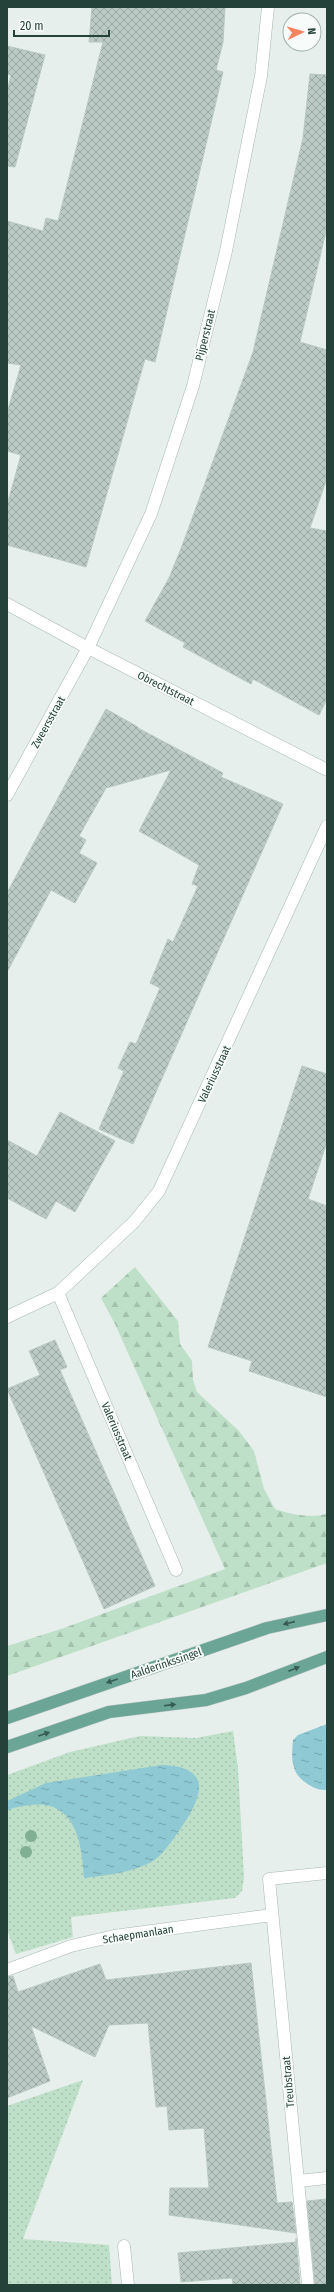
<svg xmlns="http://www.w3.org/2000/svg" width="334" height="2292" viewBox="0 0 334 2292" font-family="'Fira Sans Condensed',sans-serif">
	<defs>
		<pattern id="grass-dots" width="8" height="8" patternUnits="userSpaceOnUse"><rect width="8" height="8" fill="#bfe0c8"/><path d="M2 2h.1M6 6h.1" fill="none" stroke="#a4c1ad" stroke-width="1.8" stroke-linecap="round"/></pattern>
		<pattern id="forest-firs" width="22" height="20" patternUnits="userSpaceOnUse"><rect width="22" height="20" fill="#bfe0c8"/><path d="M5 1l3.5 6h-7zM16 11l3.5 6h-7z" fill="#a4c1ad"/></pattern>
		<pattern id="water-ripples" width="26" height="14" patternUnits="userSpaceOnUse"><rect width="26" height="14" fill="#8ec9d4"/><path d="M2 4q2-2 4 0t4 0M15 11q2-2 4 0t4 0" fill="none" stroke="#74a5ad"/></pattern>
		<pattern id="building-cross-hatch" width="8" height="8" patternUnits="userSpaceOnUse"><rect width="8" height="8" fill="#bbcac4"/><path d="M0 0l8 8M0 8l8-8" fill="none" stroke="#98a6a0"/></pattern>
	</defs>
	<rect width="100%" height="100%" fill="#e6efeb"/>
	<path fill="url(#grass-dots)" d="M233 1731 238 1768 244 1878 242 1891 235 1898 71 1917 73 1937 16 1954 7 1930V1775L70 1752 140 1736 196 1738Z
		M83 2080 23 2239 109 2245 112 2285H7V2106Z"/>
	<path fill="url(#forest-firs)" d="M135 1267 178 1321 180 1344 192 1361 193 1380 197 1392 239 1431 254 1451 264 1489 275 1509C293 1515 309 1518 327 1514V1563L7 1676V1646L61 1629 225 1569 115 1324 101 1298Z"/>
	<path fill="url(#water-ripples)" d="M327 1724V1790C319 1790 316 1789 309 1785 291 1774 291 1760 293 1740L298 1735Z
		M162 1765C216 1767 201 1799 179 1831 172 1840 163 1855 153 1861 132 1873 108 1875 84 1878 82 1844 76 1800 31 1805 23 1806 13 1807 7 1811V1801L46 1783Z"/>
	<path fill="url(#building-cross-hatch)" stroke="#b8c9c2" d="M92 7H225L223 42 216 70 223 72 155 362 145 359 86 567 7 545V505L21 455 7 451V413L21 365 7 363V221L43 231 46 218 58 221 103 42H89Z
		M7 46 45 55 15 167 7 166V92L11 75 7 74Z
		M310 74 327 75V227L300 342 327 350V478L310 528 327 531V699L319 715 253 679 251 684 183 647 185 643 145 621 169 578 182 546 253 352 303 138Z
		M106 709 138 727V728L223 773 221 777 283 804 133 1144 99 1129 124 1071 118 1068 130 1042 136 1044 160 988 150 983 168 939 173 942 198 886 192 884 199 865 139 831 171 770 106 788 79 836 86 840 79 853 97 863 75 903 51 890 7 972V893Z
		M302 1066 327 1074V1142L308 1199 327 1206V1397L249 1371 252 1361 208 1347Z
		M60 1112 115 1141 75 1212 56 1201 46 1219 7 1198V1140L37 1156Z
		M55 1340 67 1367 60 1370 155 1586 104 1609 7 1389 40 1375 29 1351Z
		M251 1963 277 2203 292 2202 296 2233 169 2215 170 2188H209L204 2128 169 2130 167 2106 156 2107 148 2023 109 2025 95 2057 31 2026 50 2081 7 2098V1977L13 1976 18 1992 100 1964 106 1980Z
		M327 2199V2285H315L307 2201Z
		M296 2238 300 2285H233L232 2278 181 2282 178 2253 296 2242Z"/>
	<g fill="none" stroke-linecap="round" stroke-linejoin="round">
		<defs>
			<path id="minor" d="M7 604 88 648 327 770
				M7 795 88 648 151 514 193 386 226 251 261 76 268 7
				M58 1293 176 1570
				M7 1317 58 1293 134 1222 159 1191 327 826
				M7 1970 71 1946 114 1936 272 1915
				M298 2181 327 2178
				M124 2246 128 2285
				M308 2285 269 1879 327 1873"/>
			<path id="major" d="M7 1718 267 1628 327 1615
				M7 1747 109 1712 206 1700 246 1688 327 1657"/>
		</defs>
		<use href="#minor" stroke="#a8b8b2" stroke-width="13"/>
		<use href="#major" stroke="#c2cac8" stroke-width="13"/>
		<use href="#minor" stroke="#fff" stroke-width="12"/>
		<use href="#major" stroke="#6aa596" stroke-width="12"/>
	</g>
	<g fill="#80af93">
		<circle cx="31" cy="1836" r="6"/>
		<circle cx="26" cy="1852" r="6"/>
	</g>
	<defs><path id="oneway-solid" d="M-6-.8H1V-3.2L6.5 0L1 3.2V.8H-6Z"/></defs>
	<g fill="#365b51">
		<use href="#oneway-solid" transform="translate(289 1623) rotate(167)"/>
		<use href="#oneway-solid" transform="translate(294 1669) rotate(-22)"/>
		<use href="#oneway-solid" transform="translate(112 1681) rotate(161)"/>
		<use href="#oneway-solid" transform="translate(170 1705) rotate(-7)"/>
		<use href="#oneway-solid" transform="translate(44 1734) rotate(-19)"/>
	</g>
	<g text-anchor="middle" stroke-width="4" stroke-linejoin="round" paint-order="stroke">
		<g font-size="11" fill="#24423a" stroke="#f7fbf9">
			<text transform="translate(205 335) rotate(-76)" y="4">Pijperstraat</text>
			<text transform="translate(166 688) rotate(27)" y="4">Obrechtstraat</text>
			<text transform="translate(48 722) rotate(-61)" y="4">Zweersstraat</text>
			<text transform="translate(214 1074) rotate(-65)" y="4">Valeriusstraat</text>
			<text transform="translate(117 1431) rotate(67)" y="4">Valeriusstraat</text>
			<text transform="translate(166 1663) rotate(-19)" y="4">Aalderinkssingel</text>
			<text transform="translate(138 1934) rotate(-9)" y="4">Schaepmanlaan</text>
			<text transform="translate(288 2082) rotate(-95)" y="4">Treubstraat</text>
		</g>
	</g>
	<rect width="334" height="2292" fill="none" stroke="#24423a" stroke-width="16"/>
	<g transform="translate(302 32) rotate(85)"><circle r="19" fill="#f7fbf9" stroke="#a3b1ad"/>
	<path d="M0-3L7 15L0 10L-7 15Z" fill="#f4845f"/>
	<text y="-6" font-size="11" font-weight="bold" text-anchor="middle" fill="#24423a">N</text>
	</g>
	<path d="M14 30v6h95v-6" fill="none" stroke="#24423a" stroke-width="2"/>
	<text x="20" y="30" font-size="12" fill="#24423a" stroke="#f7fbf9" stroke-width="3" paint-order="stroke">20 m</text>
</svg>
